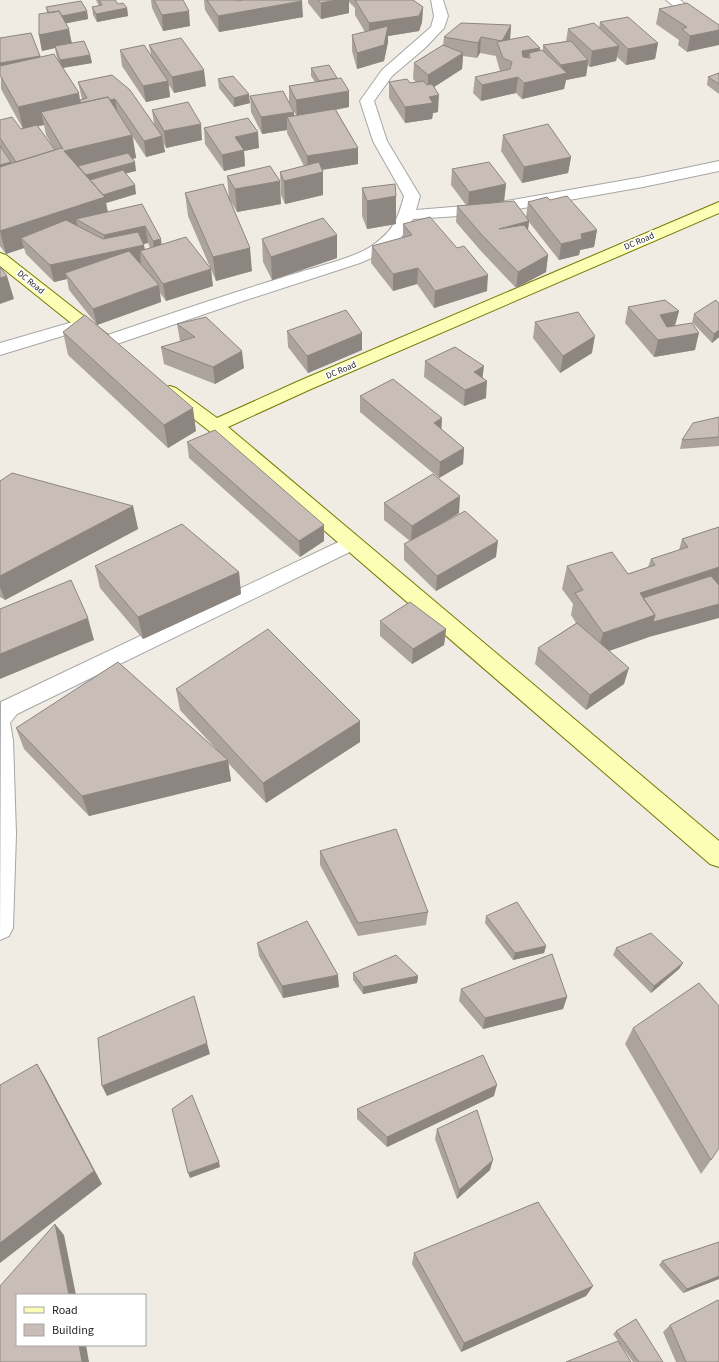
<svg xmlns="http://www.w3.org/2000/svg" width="719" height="1362" viewBox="0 0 719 1362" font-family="'Source Sans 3',sans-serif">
	<rect width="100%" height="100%" fill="#f0ece4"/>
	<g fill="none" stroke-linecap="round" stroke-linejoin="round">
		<defs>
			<path id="street" d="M431 0H443L448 16 444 28 425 48 392 76 374 101 387 141 420 196 416 210 489 204 643 177 719 161V171L643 187 489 214 413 219 400 239 383 253 360 263 237 303 111 346 105 348 99 346 96 342 99 338C160 317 222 296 284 277 307 269 354 259 373 245 393 231 398 219 404 196L373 141 360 101 382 70 431 27 434 16Z
				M666 0H680L719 29V39L714 38Z
				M83 319 89 320 92 324 89 328 0 355V343Z
				M351 536 358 538 361 543 358 548 17 714 10 723 13 740 16 834 13 928 9 936 0 940 1 702Z"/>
			<path id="secondary" d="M719 202V213L311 389 228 427 719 841V867L710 864 208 430 164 396 161 392 164 388 170 386 176 388 217 418 299 381Z
				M0 253 6 255 108 335 111 339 108 343 102 344 96 343 0 266Z"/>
		</defs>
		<use href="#street" stroke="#a6a6a6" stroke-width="2"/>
		<use href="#secondary" stroke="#747b00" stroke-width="2"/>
		<use href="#street" fill="#fff" fill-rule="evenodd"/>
		<use href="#secondary" fill="#fdfeb5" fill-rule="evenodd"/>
	</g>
	<path fill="#aca39d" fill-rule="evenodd" d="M96 0H115L118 4 127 8 128 16 97 22 93 15 92 7 99 6Z
		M151 0H183L190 26 163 31 152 8Z
		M204 0H236L237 1 303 17 219 32 205 10Z
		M308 0H414H413L423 7 422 22 419 31 388 36V42L384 61 357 69 352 51V35L365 32 355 15V8L349 2V13L321 19 308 3Z
		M46 7 87 11 88 19 66 23 72 43 90 55 92 63 62 68 80 100 82 99 78 82 112 75 154 124 152 110 202 140 166 148 163 142 165 152 146 157 133 137 136 158 132 159 136 171 125 173 136 194 106 203 108 212 142 204 161 245 213 286 166 301 160 293 161 302 97 325 69 290 67 279 54 282 26 254 24 248 6 254 0 246V120L21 129H23L1 89 0 38 40 56V57L60 65 56 54 55 48 42 51 39 35 47 13ZM44 125 46 135 53 147 37 126ZM148 243 150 248 145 250 143 244Z
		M659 9 719 25 687 52 678 45 679 40 656 24Z
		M600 22 658 43 655 59 626 65 617 57 616 61 590 67 588 65 586 76 566 80 564 89 522 99 516 93 481 101 473 93 475 77 500 71 496 57V56L480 53 477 58 463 56 462 69 434 87 438 112 433 113 432 119 405 123 389 98V82L410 83 416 82 413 79 414 63 443 45 444 37 511 25 510 39 539 50H543V45L566 41 568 29 599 28Z
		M149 45 206 86 174 93 169 85 170 97 146 102 122 66 120 50 151 55Z
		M311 68 337 78 349 91V107L336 110 358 148V164L322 170 323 195 285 204 281 195 280 172 304 166 287 133V130L262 134 251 112 250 96 294 116 296 115 289 102V86L315 82 311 76Z
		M719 73V94L707 85 708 77Z
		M218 79 250 103 234 107 219 88Z
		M204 128 259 148 244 151 245 166 224 171 205 144Z
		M503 135 571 157 568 173 522 183 501 151Z
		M452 169 506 184 504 201 496 203 526 217 528 202 550 200 597 230 594 247 580 250 579 255 559 260 529 222 528 230 548 255 546 272 516 288 480 250 456 222 457 206 466 205 451 185Z
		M227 176 281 204 237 212 230 200 252 271 216 281 188 216 185 193 229 198Z
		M362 188 396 196V224L367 229 362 216Z
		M403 224 457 248 487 291 434 308 417 284 393 291 371 263 372 246 403 238Z
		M262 239 337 258 272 280 263 262Z
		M719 304V337L712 343 692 322 694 314Z
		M628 307 679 311 675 326 695 350 654 357 625 323Z
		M535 322 592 353 560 373 533 338Z
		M177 324 244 368 215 384 164 364 161 347 180 342V341Z
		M287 331 362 333V350L308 373 288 347Z
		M63 332 196 431 168 448 68 355Z
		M425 361 483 378 486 398 464 406 424 377Z
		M360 396 442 418 441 429 464 448 463 464 439 478 360 412Z
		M719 417V446L680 449 682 440Z
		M187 442 324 541 300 557 189 458Z
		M0 481 133 506 138 529 5 600 0 597Z
		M384 503 459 513 437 526 496 557 436 591 404 560V544L410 541 384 520Z
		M719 527 649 637 609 651 624 684 586 710 535 664 538 648 576 623 571 615 573 604 562 589 567 566 628 574 648 567 651 559 679 550 682 539Z
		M95 566 239 572 241 594 143 639 100 588Z
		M380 621 446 629 444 645 412 664 380 636Z
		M176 689 360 742 266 803 228 763 231 781 89 816 24 749 16 728 217 750 180 710Z
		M320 851 428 912 426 925 358 936 320 865Z
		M486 916 546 946 544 953 513 960 485 923Z
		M257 943 339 987 283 998 259 956Z
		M616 948 683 963 679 969 651 993 613 955Z
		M353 973 418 976 417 983 363 994 353 980Z
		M461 989 567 997 563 1009 483 1029 459 1001Z
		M633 1028 711 1160 701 1174 625 1044Z
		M494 1096 387 1147 357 1119V1109Z
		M437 1129 490 1170 457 1199 435 1139Z
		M719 1242V1279L683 1293 659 1265 662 1261Z
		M414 1253 593 1286 586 1296 461 1352 412 1264Z
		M670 1325 719 1362H676L663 1332Z
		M616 1331 663 1362H633L613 1334Z"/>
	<path fill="#8c8580" d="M336 0H349V13L321 19V3Z
		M302 1 303 17 219 32 218 16Z
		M423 7 422 22 419 31 388 36V42L384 61 357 69V53L369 38V23Z
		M127 8 128 16 97 22 96 14Z
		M87 11 88 19 53 26 52 17Z
		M189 11 190 26 163 31 162 15Z
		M511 25 510 40 502 41Z
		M69 29 72 45 55 46V48L42 51 39 35Z
		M719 30V45L687 52 690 36Z
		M481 37 480 53 477 58 478 43Z
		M658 43 655 59 626 65 628 49Z
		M619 46 616 61 590 67 592 51Z
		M540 48 538 64 530 58 529 53 527 66 520 67 522 51Z
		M463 53 462 69 428 91V75Z
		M90 55 92 63 62 68 60 60Z
		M40 56 43 72 0 75V63Z
		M588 60 586 76 566 80 564 89 522 99 524 83 559 75 561 65Z
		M204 70 206 86 174 93 172 77Z
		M518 77 516 93 481 101 482 85Z
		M168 81 170 97 146 102 143 86Z
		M349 91V107L297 116 296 100Z
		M79 93 81 107 115 99 118 115 41 112 44 125 23 129 18 107Z
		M249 94 250 103 234 107V98Z
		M439 95 438 112 433 113 432 119 405 123V107L429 97Z
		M294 112 295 128 287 117V130L262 134 261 117Z
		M201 124 202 140 166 148 164 131Z
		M258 132 259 148 244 151 245 166 224 171 222 155 235 137Z
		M132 135 136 158 79 172 64 151Z
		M162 136 165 152 146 157 144 141Z
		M358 148V164L308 172 307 156Z
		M571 157 568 173 522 183 524 167Z
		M11 162 15 179 0 183V165Z
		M135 162 136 171 92 182 82 176Z
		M323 172V195L285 204 284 181Z
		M280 181 281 204 237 212 235 189Z
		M506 184 504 201 468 208 469 192Z
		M135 185 136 194 106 203 109 220 76 219 78 230 21 238 24 248 6 254 0 231 102 195Z
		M396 196V224L367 229V201Z
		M529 221 527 238 499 229Z
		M145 226 148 243 107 252 104 235Z
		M597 230 594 247 580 250 579 255 559 260 561 244 581 234Z
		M337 235V258L272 280 271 257Z
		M161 239 163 256 155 258 153 241Z
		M144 245 147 261 140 251 141 263 70 279 65 273 67 279 54 282 50 265Z
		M250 248 252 271 216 281 213 257Z
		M548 255 546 272 516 288 518 272Z
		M418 268 417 284 393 291V274Z
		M211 269 213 286 166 301 163 284Z
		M488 275 487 291 434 308 435 291Z
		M7 276 14 299 0 304V278Z
		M159 285 161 302 97 325 93 309Z
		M679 311 674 328 656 332 660 315Z
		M719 330V337L712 343 714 334Z
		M362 333V350L308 373 307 356Z
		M699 333 695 350 654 357 658 340Z
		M595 336 592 353 560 373 563 356Z
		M242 351 244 368 215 384 213 367Z
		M484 366 482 382 487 381 486 398 464 406 465 390 474 372Z
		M193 408 196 431 168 448 164 425Z
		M442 418 441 435 434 423Z
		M464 448 463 464 439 478 440 462Z
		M460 496 459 513 411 542 412 526Z
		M133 506 138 529 5 600 0 587V576Z
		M324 525V541L300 557 299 541Z
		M498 541 496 557 436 591 437 576Z
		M719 567V587L646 611 640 593Z
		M239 572 241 594 143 639 138 617Z
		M719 604V618L649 637 597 655 603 633 655 615Z
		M88 618 94 640 0 679V654Z
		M446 629 444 645 412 664 413 649Z
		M629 668 624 684 586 710 590 695Z
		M360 721V742L266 803 263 783Z
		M228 760 231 781 89 816 82 796Z
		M546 946 544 953 513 960 515 953Z
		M683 963 679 969 651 993 654 986Z
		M338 975 339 987 283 998 282 986Z
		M418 976 417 983 363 994V987Z
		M567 997 563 1009 483 1029 485 1018Z
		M207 1043 210 1054 107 1096 102 1086Z
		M37 1064 46 1079 102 1184 0 1263V1243Z
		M497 1085 494 1096 387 1147V1137Z
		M493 1160 490 1170 457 1199 459 1190Z
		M219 1162 220 1167 190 1178 188 1173Z
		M55 1224 64 1235 76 1295H69Z
		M719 1276V1279L683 1293 687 1289Z
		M593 1286 586 1296 461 1352 464 1343Z
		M79 1345H86L89 1362H82Z"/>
	<path fill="#c8beb7" stroke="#8c8580" d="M99 0H115L118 4 123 3 127 8 96 14 92 7 102 5Z
		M154 0H183L189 11 162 15Z
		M207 0H236L237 1 243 0H301L302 1 218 16Z
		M318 0H336L321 3Z
		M355 0H413L423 7 419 16 369 23Z
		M81 1 87 11 62 16 59 11 49 13 46 7Z
		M687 3 719 25V30L690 36 682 29 687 27 659 9Z
		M59 11 69 29 39 35V14Z
		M628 17 658 43 628 49 600 22Z
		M461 23 511 25 502 41 528 36 540 48 522 51 523 57 530 58 529 53 542 50 567 73 524 83 518 77 482 85 475 77 510 69 512 62 503 58 497 42 502 41 481 37 478 43 444 37Z
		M594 23 619 46 592 51 568 29Z
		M388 26 384 45 357 53 352 35Z
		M31 33 40 56 0 63V38Z
		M181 38 204 70 172 77 149 45Z
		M84 41 90 55 60 60 55 46Z
		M571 41 588 60 561 65 543 45Z
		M144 45 168 81 143 86 120 50Z
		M443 45 463 53 428 75 414 63Z
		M54 54 79 93 18 107 0 75V66Z
		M329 65 337 78 319 81 311 68Z
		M719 73V84L708 77Z
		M112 75 130 90 162 136 144 141 115 99 110 100 108 97 80 103V100L87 98 78 82Z
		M233 76 249 94 234 98 218 79Z
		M341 78 349 91 296 100 289 86Z
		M407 79 410 83 423 81 427 85 432 84 439 95 429 97 433 103 405 107 389 82Z
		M283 91 294 112 261 117 250 96Z
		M108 97 132 135 64 151 105 197 0 231V167L61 148 63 149 41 112Z
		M188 102 201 124 164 131 152 110Z
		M335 109 358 148 307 156 287 117Z
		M12 117 21 129 37 125 55 150 16 162 0 138V120Z
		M248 118 258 132 235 137 244 150 222 155 204 128Z
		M548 124 571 157 524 167 503 135Z
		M0 146 11 162 0 165Z
		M128 153 135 162 86 175 78 166Z
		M319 162 323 172 284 181 280 172Z
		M489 162 506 184 469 192 452 169Z
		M270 166 280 181 235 189 227 176Z
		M123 170 135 185 103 195 90 180Z
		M223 184 250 248 213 257 185 193Z
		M395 184 396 196 367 201 362 188Z
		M567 196 597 230 581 234 582 239 561 244 528 202 547 197 550 200Z
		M514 201 529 221 499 229 524 225 548 255 518 272 481 234 457 206Z
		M142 204 161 239 153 241 145 226 104 235 76 219Z
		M430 217 457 248 464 246 488 275 435 291 418 268 393 274 372 246 412 235 403 224Z
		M323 218 337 235 271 257 262 239Z
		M66 220 103 239 138 232 144 245 50 265 21 238Z
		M186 237 211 269 163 284 140 251Z
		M129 251 159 285 93 309 65 273Z
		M0 267 7 276 0 278Z
		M665 300 679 311 660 315 667 327 692 323 699 333 658 340 628 307Z
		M716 300 719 304V330L714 334 694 314Z
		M346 310 362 333 307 356 287 331Z
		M578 312 595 336 563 356 535 322Z
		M85 315 193 408 164 425 63 332Z
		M206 317 242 351 213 367 161 347 195 337 177 324Z
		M455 347 484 366 474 372 487 381 465 390 425 361Z
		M393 379 442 418 434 423 464 448 440 462 360 396Z
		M719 417V437L682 440 693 423Z
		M215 430 324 525 299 541 187 442Z
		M12 473 133 506 0 576V481Z
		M433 474 460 496 412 526 384 503Z
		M465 511 498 541 437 576 404 544Z
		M182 524 239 572 138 617 95 566Z
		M719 527V567L640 593 655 615 603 633 575 593 583 590 567 566 612 552 628 574 655 565 651 559 688 547 682 539Z
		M711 576 719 585V604L653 622 655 615 643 598Z
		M71 580 88 618 0 654V609Z
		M410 602 446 629 413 649 380 621Z
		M577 623 629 668 590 695 538 648Z
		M268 629 360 721 263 783 176 689Z
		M118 662 228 760 82 796 16 728Z
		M396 829 428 912 358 923 320 851Z
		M517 902 546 946 515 953 486 916Z
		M307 921 338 975 282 986 257 943Z
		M651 933 683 963 654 986 616 948Z
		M552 954 567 997 485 1018 461 989Z
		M396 955 418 976 363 987 353 973Z
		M699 983 719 1006V1148L711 1160 633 1028Z
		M194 996 207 1043 102 1086 98 1038Z
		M483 1055 497 1085 387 1137 357 1109Z
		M37 1064 94 1171 0 1243V1085Z
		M192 1095 219 1162 188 1173 172 1109Z
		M477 1110 493 1160 459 1190 437 1129Z
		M538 1202 593 1286 464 1343 414 1253Z
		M55 1224 69 1295H17V1345H79L82 1362H0V1286Z
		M719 1242V1276L687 1289 662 1261Z
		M718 1300 719 1302V1362H686L670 1325Z
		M636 1319 663 1362H639L616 1331Z
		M618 1341 631 1362H566Z"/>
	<g text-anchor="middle" stroke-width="3.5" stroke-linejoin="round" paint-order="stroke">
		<g font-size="9" fill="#1f1f1f" stroke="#fff">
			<text transform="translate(639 241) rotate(-23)" y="3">DC Road</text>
			<text transform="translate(31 282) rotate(39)" y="3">DC Road</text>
			<text transform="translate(341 370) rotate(-23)" y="3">DC Road</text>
		</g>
	</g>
	<rect x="16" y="1294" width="130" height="52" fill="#ffffff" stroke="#a5a5a5"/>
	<rect x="24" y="1307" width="20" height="6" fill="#fdfeb5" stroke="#a5a5a5"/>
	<text x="52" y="1314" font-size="12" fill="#1f1f1f">Road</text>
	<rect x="24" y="1324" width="20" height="12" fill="#c8beb7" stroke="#a5a5a5"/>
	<text x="52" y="1334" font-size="12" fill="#1f1f1f">Building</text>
</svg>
